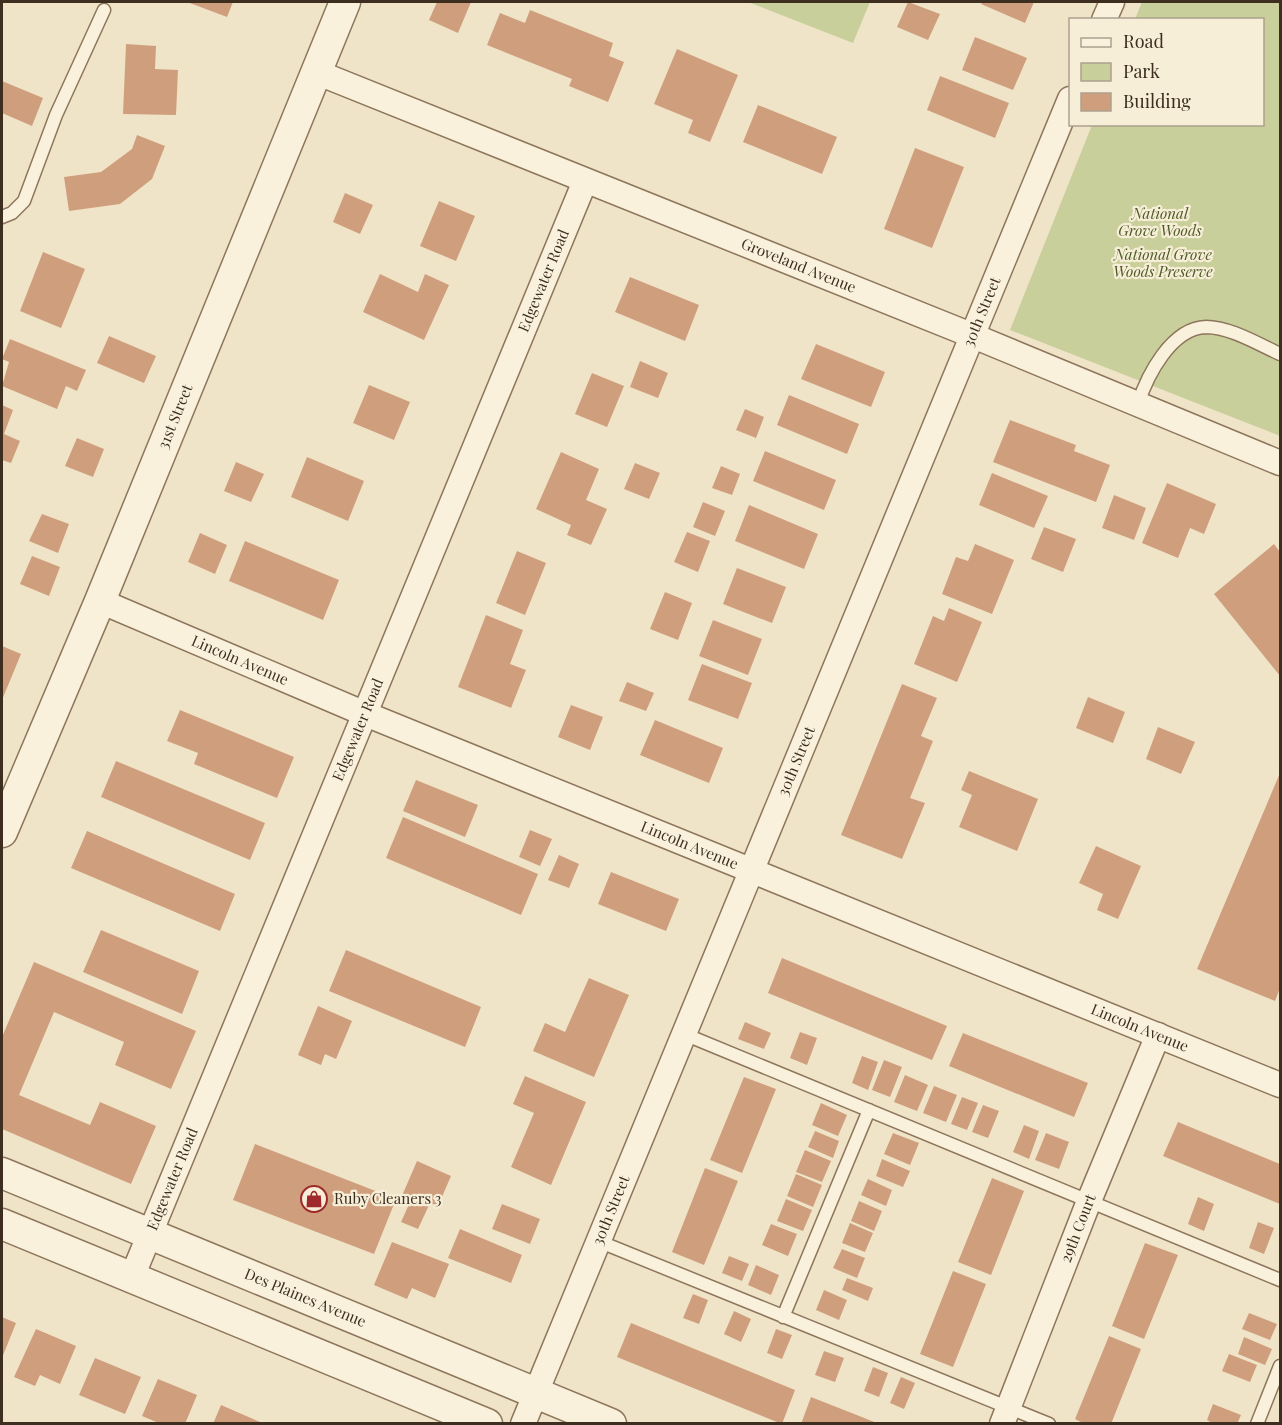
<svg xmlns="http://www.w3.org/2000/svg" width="1282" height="1425" viewBox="0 0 1282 1425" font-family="'Playfair Display',serif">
	<rect width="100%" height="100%" fill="#f0e4c8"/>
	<path fill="#c9cf9b" d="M748 2H870L853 43Z
		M1142 2H1280V436L1010 330 1092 125 1262 124V20L1135 19Z"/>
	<path fill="#cf9f7d" d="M187 2H233L227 17Z
		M437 2H471L458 33 429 20Z
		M908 2 940 14 928 40 897 27Z
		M982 2H1034L1025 23 981 4Z
		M530 10 613 43 609 56 624 62 608 102 569 86 572 79 487 45 500 13 525 23Z
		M975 37 1027 58 1013 90 962 70Z
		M126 44 156 46 155 69 178 70 176 115 123 114Z
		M677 49 738 75 710 142 688 133 693 120 654 104Z
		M940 76 1009 103 995 138 927 110Z
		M2 81 43 98 32 126 2 113Z
		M758 105 837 137 822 174 743 142Z
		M137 135 165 146 152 179 120 204 69 211 64 177 101 172 132 149Z
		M915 148 964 167 932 248 884 229Z
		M345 193 373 205 360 234 333 222Z
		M439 201 475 216 456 261 420 246Z
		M43 252 85 269 61 328 20 311Z
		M380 274 418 292 425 274 449 285 424 340 363 312Z
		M630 277 699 305 685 341 615 312Z
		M109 336 156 356 144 383 97 363Z
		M10 339 86 370 77 391 66 386 57 409 2 386 9 362 2 359Z
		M816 344 885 372 871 407 801 379Z
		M640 361 668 373 658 398 630 387Z
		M592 373 624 386 607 427 575 414Z
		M369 385 410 402 394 440 353 423Z
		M789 395 859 424 847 454 777 425Z
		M2 405 13 410 4 434 20 441 11 463 2 460Z
		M745 409 764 417 756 438 736 430Z
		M1010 420 1076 445 1074 451 1110 465 1096 502 993 462Z
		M77 438 104 449 93 477 65 466Z
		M765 451 836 480 824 510 753 481Z
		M561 452 599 469 586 500 607 509 591 545 567 535 571 525 536 509Z
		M307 457 364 481 348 521 291 497Z
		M236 462 264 474 251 502 224 491Z
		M635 463 660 473 649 499 624 489Z
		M721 466 740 474 732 495 712 488Z
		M992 473 1048 496 1034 528 979 505Z
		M1167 483 1216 504 1204 534 1190 528 1178 558 1142 543Z
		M1114 495 1146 508 1134 540 1102 528Z
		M703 502 725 511 715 536 693 527Z
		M749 505 818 534 804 569 735 541Z
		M42 514 69 524 58 553 29 541Z
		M1044 527 1076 539 1063 572 1031 559Z
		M687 532 710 541 698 572 674 562Z
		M200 533 227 545 215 574 188 562Z
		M245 541 339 580 323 620 229 581Z
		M975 544 1014 560 992 614 942 594 956 557 968 561Z
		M1274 544 1280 552V676L1214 594Z
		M517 551 546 563 525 615 496 603Z
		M32 556 60 567 49 596 20 584Z
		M737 568 786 587 772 623 723 604Z
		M665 592 692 603 678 640 650 629Z
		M949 608 982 622 957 682 914 664 933 616 944 621Z
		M486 615 523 630 510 664 526 670 511 708 458 687Z
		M713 620 762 639 748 675 699 656Z
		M2 646 21 654 2 700Z
		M702 664 752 683 738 719 688 700Z
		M627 682 654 693 646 711 619 701Z
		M902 684 937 698 921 736 933 741 910 798 925 803 902 859 841 835Z
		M1088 697 1125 712 1113 743 1076 728Z
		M571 705 603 717 590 750 558 737Z
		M180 710 294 757 277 798 194 764 198 753 167 741Z
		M655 720 723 748 709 783 640 755Z
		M1158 727 1195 742 1181 774 1146 759Z
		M116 761 265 823 250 860 101 797Z
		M969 771 1038 799 1017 851 959 827 972 795 961 790Z
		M1280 773V988L1275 1001 1197 969Z
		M416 780 478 805 465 837 403 811Z
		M403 817 538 874 521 915 386 858Z
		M530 830 552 839 540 866 519 857Z
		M87 831 235 894 220 931 71 868Z
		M1096 846 1141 866 1118 919 1097 910 1103 894 1079 883Z
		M559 855 579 864 569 888 548 880Z
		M611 872 679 899 666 931 598 904Z
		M101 930 199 971 182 1014 83 972Z
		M346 950 481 1007 465 1047 329 991Z
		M782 958 947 1026 932 1060 768 993Z
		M34 962 196 1031 171 1089 115 1065 124 1042 54 1012 19 1095 90 1125 100 1102 156 1126 131 1184 2 1129V1037Z
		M589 978 629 995 594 1077 533 1051 545 1023 565 1032Z
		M318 1006 352 1021 336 1059 325 1054 321 1065 298 1055Z
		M745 1022 771 1033 764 1049 738 1039Z
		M800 1032 817 1038 807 1065 790 1058Z
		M963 1033 1088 1083 1074 1117 949 1066Z
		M862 1056 878 1062 868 1090 852 1083Z
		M884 1060 902 1067 890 1097 872 1090Z
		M905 1075 928 1085 917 1111 894 1102Z
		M525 1076 586 1102 551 1185 511 1167 534 1113 513 1104Z
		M744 1077 776 1089 742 1173 710 1160Z
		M934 1086 957 1095 946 1122 923 1113Z
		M962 1097 978 1103 967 1130 951 1124Z
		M821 1103 847 1115 838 1136 812 1125Z
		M983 1105 999 1111 988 1138 972 1132Z
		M1178 1122 1280 1164V1204L1163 1156Z
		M1024 1125 1039 1131 1029 1159 1013 1152Z
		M815 1131 839 1141 833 1158 808 1147Z
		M893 1133 919 1143 910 1165 884 1154Z
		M1046 1133 1069 1142 1059 1169 1035 1160Z
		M255 1144 396 1199 374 1254 233 1200Z
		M805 1150 831 1161 822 1182 796 1172Z
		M882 1159 910 1171 903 1187 876 1176Z
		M417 1161 451 1176 438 1206 430 1203 418 1229 401 1222 410 1202 401 1198Z
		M705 1168 738 1181 704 1265 672 1252Z
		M796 1174 822 1185 813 1207 787 1196Z
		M992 1178 1024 1191 991 1275 958 1262Z
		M868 1179 892 1190 886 1206 861 1195Z
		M1198 1197 1214 1204 1204 1231 1188 1224Z
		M786 1199 812 1210 803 1231 777 1221Z
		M859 1201 882 1211 874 1231 851 1221Z
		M502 1204 540 1219 530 1244 492 1229Z
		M1258 1222 1274 1228 1264 1254 1249 1248Z
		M850 1223 873 1233 865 1252 842 1243Z
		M771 1224 797 1234 788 1256 762 1245Z
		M460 1229 522 1255 511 1283 448 1258Z
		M392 1242 449 1264 435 1298 412 1288 407 1299 374 1285Z
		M1145 1243 1178 1255 1144 1339 1112 1326Z
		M842 1249 865 1258 857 1278 833 1268Z
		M729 1256 749 1264 742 1281 722 1273Z
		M756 1265 779 1275 771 1295 748 1285Z
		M953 1271 986 1284 953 1367 920 1354Z
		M847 1278 873 1288 868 1301 842 1290Z
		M824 1290 847 1300 839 1320 816 1310Z
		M693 1294 708 1300 699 1324 683 1318Z
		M734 1311 751 1319 741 1342 724 1334Z
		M1249 1313 1277 1324 1270 1340 1242 1329Z
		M2 1317 16 1323 2 1358Z
		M631 1323 795 1390 782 1424 617 1357Z
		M36 1329 76 1346 60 1384 40 1375 35 1386 14 1377Z
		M776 1329 792 1335 782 1359 767 1353Z
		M1109 1336 1141 1349 1111 1424H1085L1075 1419Z
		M1244 1337 1272 1349 1265 1365 1238 1354Z
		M824 1351 844 1358 835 1382 815 1375Z
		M1229 1354 1257 1365 1250 1382 1222 1371Z
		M95 1358 141 1377 125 1414 79 1395Z
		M873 1367 888 1373 879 1397 864 1391Z
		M901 1377 915 1383 904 1409 890 1403Z
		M158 1379 197 1395 185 1424H161L142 1416Z
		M811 1397 877 1423V1424H801Z
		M1213 1404 1241 1415 1237 1424H1214L1207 1420Z
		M221 1405 260 1422 259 1424H213Z"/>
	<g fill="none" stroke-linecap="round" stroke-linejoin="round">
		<defs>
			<path id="service" d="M2 217 12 213 24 201 56 115 104 10
				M1138 404C1147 376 1171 328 1206 327 1230 327 1258 344 1280 354
				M684 1034 1280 1280
				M598 1241 1049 1424
				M783 1317 869 1110
				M1257 1424 1280 1366"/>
			<g id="minor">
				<path d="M1104 20 1112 2"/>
				<path id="s1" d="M316 72 971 335 1280 463"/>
				<path id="s2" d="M100 601 363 713 1280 1085"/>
				<path id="s3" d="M132 1277 585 181"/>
				<path id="s4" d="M523 1424 1070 99"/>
				<path id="s5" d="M1002 1424 1089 1201 1158 1035"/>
			</g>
			<g id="tertiary">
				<path id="s6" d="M2 832 100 601 345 2"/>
				<path id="s7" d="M2 1173 611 1424"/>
				<path d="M2 1224 487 1424"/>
			</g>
		</defs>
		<use href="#service" stroke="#8d765c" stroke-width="15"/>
		<use href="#minor" stroke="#8d765c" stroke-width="27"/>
		<use href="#tertiary" stroke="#8d765c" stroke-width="33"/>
		<use href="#service" stroke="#faf1dc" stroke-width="12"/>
		<use href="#minor" stroke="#faf1dc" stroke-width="24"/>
		<use href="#tertiary" stroke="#faf1dc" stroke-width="30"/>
	</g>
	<defs>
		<symbol id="shop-ring" viewBox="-11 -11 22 22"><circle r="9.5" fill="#f7eed8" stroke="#9e2a2b" stroke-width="1.5"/><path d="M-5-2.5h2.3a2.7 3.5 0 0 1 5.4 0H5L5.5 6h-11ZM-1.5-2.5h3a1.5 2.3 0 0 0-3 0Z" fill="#9e2a2b"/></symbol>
	</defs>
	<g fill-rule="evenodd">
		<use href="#shop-ring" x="299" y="1184" width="30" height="30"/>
	</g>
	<g text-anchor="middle" stroke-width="4.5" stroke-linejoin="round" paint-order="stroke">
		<g font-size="15" font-style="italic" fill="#4d5a26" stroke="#f7eed8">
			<text x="1160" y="219">National<tspan x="1160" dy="17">Grove Woods</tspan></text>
			<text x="1163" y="260">National Grove<tspan x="1163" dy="17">Woods Preserve</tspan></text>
		</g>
		<g font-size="15" fill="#3d2e20" stroke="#f7eed8">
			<text dy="5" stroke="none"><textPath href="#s1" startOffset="520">Groveland Avenue</textPath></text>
			<text dy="5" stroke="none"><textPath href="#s3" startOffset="1078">Edgewater Road</textPath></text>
			<text dy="5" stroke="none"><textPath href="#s4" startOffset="1203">30th Street</textPath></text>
			<text dy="5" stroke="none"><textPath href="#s6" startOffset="450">31st Street</textPath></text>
			<text dy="5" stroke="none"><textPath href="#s2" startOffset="152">Lincoln Avenue</textPath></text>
			<text dy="5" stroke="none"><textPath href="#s3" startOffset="592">Edgewater Road</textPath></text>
			<text dy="5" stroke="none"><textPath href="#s4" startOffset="717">30th Street</textPath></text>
			<text dy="5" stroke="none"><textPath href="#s2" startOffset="638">Lincoln Avenue</textPath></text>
			<text dy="5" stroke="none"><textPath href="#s2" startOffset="1124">Lincoln Avenue</textPath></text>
			<text dy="5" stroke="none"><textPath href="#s3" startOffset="106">Edgewater Road</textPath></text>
			<text dy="5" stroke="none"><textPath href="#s4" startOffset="231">30th Street</textPath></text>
			<text dy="5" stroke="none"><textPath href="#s5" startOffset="210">29th Court</textPath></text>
			<text dy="5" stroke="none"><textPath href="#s7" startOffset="328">Des Plaines Avenue</textPath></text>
		</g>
		<g font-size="15" fill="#3d2e20" stroke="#f7eed8" text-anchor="start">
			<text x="334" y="1204">Ruby Cleaners 3</text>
		</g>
	</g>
	<rect width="1282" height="1425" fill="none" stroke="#3d2e20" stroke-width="6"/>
	<rect x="1069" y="18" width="195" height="108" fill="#f7eed8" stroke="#ada18e" stroke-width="1.5"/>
	<rect x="1081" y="38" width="30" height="9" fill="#faf1dc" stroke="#ada18e" stroke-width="1.5"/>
	<text x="1123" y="48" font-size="18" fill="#3d2e20">Road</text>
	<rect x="1081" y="63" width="30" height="18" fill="#c9cf9b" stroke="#ada18e" stroke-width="1.5"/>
	<text x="1123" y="78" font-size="18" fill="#3d2e20">Park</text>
	<rect x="1081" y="93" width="30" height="18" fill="#cf9f7d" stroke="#ada18e" stroke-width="1.5"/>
	<text x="1123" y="108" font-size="18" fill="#3d2e20">Building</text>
</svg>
